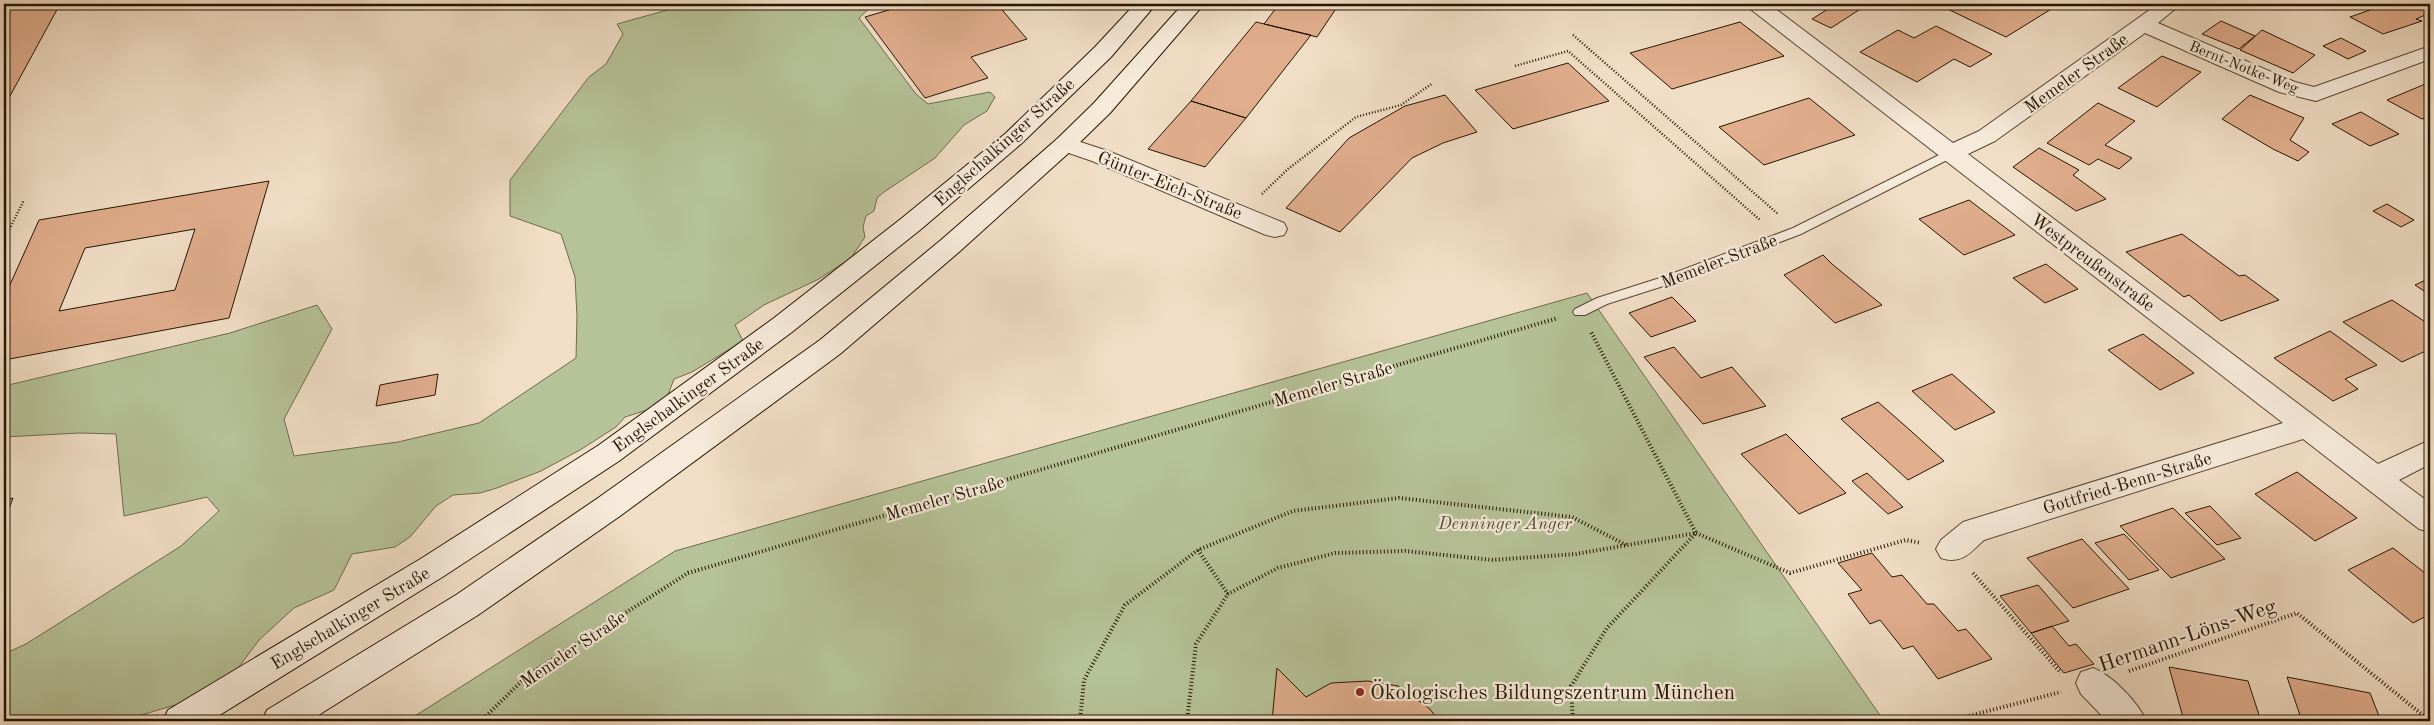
<svg xmlns="http://www.w3.org/2000/svg" width="2434" height="725" viewBox="0 0 2434 725" font-family="'Old Standard TT',serif">
	<rect width="100%" height="100%" fill="#f1dec6"/>
	<filter id="stains"><feTurbulence type="fractalNoise" baseFrequency=".004" numOctaves="4"/><feColorMatrix values="0 0 0 0 .2 0 0 0 0 .09 0 0 0 0 .02 0 0 0 .5 -.17"/></filter>
	<radialGradient id="worn" r=".72"><stop offset=".6" stop-color="#630" stop-opacity="0"/><stop offset="1" stop-color="#630" stop-opacity=".3"/></radialGradient>
	<path fill="#b6c298" stroke="#6e6c4d" d="M683 4H874L859 18 916 94 928 104 990 92 995 97 987 111 964 125 935 158 884 192 877 198 874 211 866 216 863 227 865 237 851 258 819 279 764 305 735 325 743 341 692 372 674 379 668 395 650 409 625 417 616 427 580 450 541 471 497 488 480 493 453 495 436 506 410 537 395 547 352 554 334 590 294 608 259 640 233 675 199 698 121 721H4V654L26 644 181 546 219 511 207 497 124 516 116 434 80 433 4 437V386L230 333 317 305 332 329 284 419 294 456 398 442 479 423 576 358 577 316 575 277 561 234 510 216V180L589 77 606 64 623 34 617 24 682 6Z
		M1587 293 1884 721H407L675 551Z"/>
	<path fill="#e1ae8d" stroke="#251502" fill-rule="evenodd" d="M4 4H60L4 107Z
		M909 4H923L926 8 941 4H997L1027 39 971 57 988 78 925 98 865 17Z
		M1279 4H1339L1317 37 1264 24Z
		M1836 4H1853L1862 8 1831 28 1812 19Z
		M1937 4H2043L2053 8 2006 37Z
		M2387 4H2430V13L2416 19 2422 21 2383 34 2350 17Z
		M2221 21 2255 36 2239 49 2202 34Z
		M1256 22 1311 35 1246 118 1191 101Z
		M1740 22 1784 56 1672 89 1630 53Z
		M1936 26 1992 54 1970 67 1954 59 1917 82 1860 52 1898 30 1914 38Z
		M2262 30 2315 55 2293 73 2240 50Z
		M2341 38 2366 51 2348 59 2323 46Z
		M2162 56 2201 72 2157 107 2118 88Z
		M1568 63 1609 101 1513 129 1475 90Z
		M2430 82V116L2422 119 2387 100Z
		M1445 95 1477 132 1443 143 1412 158 1340 232 1286 208 1349 138 1405 106Z
		M2250 95 2304 118 2290 140 2309 152 2298 161 2273 149 2222 119Z
		M1809 98 1855 135 1764 165 1719 127Z
		M1191 101 1246 118 1205 167 1148 149Z
		M2098 103 2135 121 2105 145 2132 158 2119 169 2098 159 2089 165 2047 143Z
		M2361 112 2399 134 2370 146 2332 124Z
		M2039 148 2079 170 2073 175 2106 199 2076 211 2013 167Z
		M269 181 229 318 4 360V298L39 220ZM195 229 175 290 59 311 85 248Z
		M1969 200 2015 235 1964 255 1919 219Z
		M2387 204 2414 220 2401 227 2373 211Z
		M2182 234 2239 276 2245 275 2279 300 2221 321 2189 295 2184 297 2126 252Z
		M1823 255 1832 264 1882 305 1835 323 1784 275Z
		M2046 264 2078 289 2045 303 2013 278Z
		M2430 278V295L2415 285Z
		M1672 297 1696 321 1651 337 1629 313Z
		M2392 300 2430 325V349L2402 362 2343 322Z
		M2330 331 2377 365 2345 379 2358 389 2333 401 2274 358Z
		M2143 334 2168 353 2194 373 2160 390 2108 350Z
		M1674 347 1701 378 1732 367 1766 406 1703 424 1644 357Z
		M438 374 435 395 376 406 380 385Z
		M1952 374 1995 412 1955 430 1912 391Z
		M1878 402 1911 431 1944 461 1908 480 1841 419Z
		M1786 434 1815 463 1846 493 1799 514 1741 454Z
		M2297 472 2336 502 2357 518 2315 541 2255 494Z
		M1867 473 1903 507 1888 514 1852 481Z
		M13 498 4 522V500Z
		M2210 506 2241 538 2217 545 2185 513Z
		M2173 508 2225 559 2171 578 2120 526Z
		M2124 534 2159 570 2129 580 2095 543Z
		M2082 539 2129 589 2073 608 2027 558Z
		M2393 548 2430 577V614L2413 623 2348 570Z
		M1872 553 1892 577 1902 575 1927 604H1934L1958 631 1966 629 1992 659 1938 679 1913 646 1903 649 1880 620 1870 624 1848 594 1862 590 1838 563Z
		M2038 585 2069 621 2031 633 2000 596Z
		M2052 626 2069 646 2076 644 2094 664 2064 673 2031 633Z
		M2169 667 2248 681 2261 721H2184Z
		M1277 668 1306 697 1331 683 1368 681 1398 686 1430 709 1439 721H1272Z
		M2287 677 2370 693 2381 721H2302Z"/>
	<g fill="none" stroke-linecap="round" stroke-linejoin="round">
		<defs>
			<path id="lane" d="M1951 149 1957 153 1955 156 1801 234 1676 282 1607 304 1585 315H1575L1573 312 1575 309 1597 298 1666 276 1793 228Z"/>
			<path id="street" d="M1746 4H1769L1953 143 1979 131 2158 4H2181L2158 23 2295 82 2314 87 2430 46V59L2316 101 2279 92 2145 33 1995 141 1968 154 2378 464 2430 440V464L2399 480 2430 503V532L2419 529 2303 439 1984 540C1970 553 1961 565 1941 558L1936 549 1941 540 1963 522 2283 423 1749 8Z
				M1065 137 1108 151 1284 223 1287 229 1284 235 1275 237 1266 235 1092 161 1057 149 1053 144 1057 139Z
				M2093 668C2112 675 2139 703 2146 721H2107L2081 694 2076 683 2081 672Z"/>
			<path id="secondary" d="M1135 4H1156L1111 57 1022 143 920 230 792 332 619 461 444 576 210 721H163L168 710 422 558 599 445 774 318 902 218 1006 133 1095 47Z
				M1183 4H1204L1110 113 1073 149 959 252 840 354 620 516 478 615 309 721H262L267 710 456 595 598 498 820 340 941 240 1057 139 1094 103Z"/>
		</defs>
		<use href="#lane" stroke="#584733" stroke-width="2"/>
		<use href="#street" stroke="#584733" stroke-width="2"/>
		<use href="#secondary" stroke="#251502" stroke-width="2"/>
		<path stroke="#251502" stroke-width="2.5" stroke-dasharray="1 2" stroke-linecap="butt" d="M1573 35 1778 214
			M1515 66 1568 51 1760 220
			M1262 194 1288 169 1356 117 1401 105 1433 83
			M4 240 24 200"/>
		<path stroke="#251502" stroke-width="4" stroke-dasharray="1 2.5" stroke-linecap="butt" d="M1198 550 1228 594
			M1973 573 2061 673
			M2129 671 2297 613 2430 721
			M481 721 528 675 688 573 1558 318
			M1080 721 1084 680 1125 605 1198 550 1293 511 1399 498 1572 517 1626 545
			M1187 721 1196 644 1228 594 1278 568 1335 553 1405 551 1493 560 1576 554 1696 533 1790 573 1906 540 1921 543
			M1573 721 1571 686 1607 628 1696 533 1591 332
			M1949 721 2061 692"/>
		<use href="#lane" fill="#f6eada" fill-rule="evenodd"/>
		<use href="#street" fill="#f6eada" fill-rule="evenodd"/>
		<use href="#secondary" fill="#f6eada" fill-rule="evenodd"/>
	</g>
	<circle fill="#8f2418" stroke="#f6eada" stroke-width="2" cx="1360" cy="692" r="5"/>
	<g text-anchor="middle" stroke-width="4.5" stroke-linejoin="round" paint-order="stroke">
		<g font-size="15" fill="#251502" stroke="#f6eada">
			<text transform="translate(2244 67) rotate(22)" y="5">Bernt-Notke-Weg</text>
		</g>
		<g font-size="18" fill="#251502" stroke="#f6eada">
			<text transform="translate(2076 73) rotate(-36)" y="6">Memeler Straße</text>
			<text transform="translate(1004 142) rotate(-42)" y="6">Englschalkinger Straße</text>
			<text transform="translate(1170 185) rotate(22)" y="6">Günter-Eich-Straße</text>
			<text transform="translate(1719 261) rotate(-21)" y="6">Memeler Straße</text>
			<text transform="translate(2093 262) rotate(37)" y="6">Westpreußenstraße</text>
			<text transform="translate(1333 384) rotate(-16)" y="6">Memeler Straße</text>
			<text transform="translate(688 395) rotate(-36)" y="6">Englschalkinger Straße</text>
			<text transform="translate(2127 483) rotate(-17)" y="6">Gottfried-Benn-Straße</text>
			<text transform="translate(945 498) rotate(-16)" y="6">Memeler Straße</text>
			<text transform="translate(350 618) rotate(-31)" y="6">Englschalkinger Straße</text>
			<text transform="translate(573 649) rotate(-34)" y="6">Memeler Straße</text>
		</g>
		<g font-size="18" font-style="italic" fill="#585236" stroke="#f6eada">
			<text x="1505" y="529">Denninger Anger</text>
		</g>
		<g font-size="21" fill="#251502" stroke="#f6eada">
			<text transform="translate(2187 635) rotate(-19)" y="7">Hermann-Löns-Weg</text>
		</g>
		<g font-size="21" fill="#251502" stroke="#f6eada" text-anchor="start">
			<text x="1370" y="699">Ökologisches Bildungszentrum München</text>
		</g>
	</g>
	<rect width="2434" height="725" fill="none" stroke="#f1dec6" stroke-width="20"/>
	<rect x="5" y="5" width="2424" height="715" fill="none" stroke="#251502" stroke-width="2.5"/>
	<rect x="10" y="10" width="2414" height="705" fill="none" stroke="#251502"/>
	<rect width="100%" height="100%" filter="url(#stains)"/>
	<rect width="100%" height="100%" fill="url(#worn)"/>
</svg>
